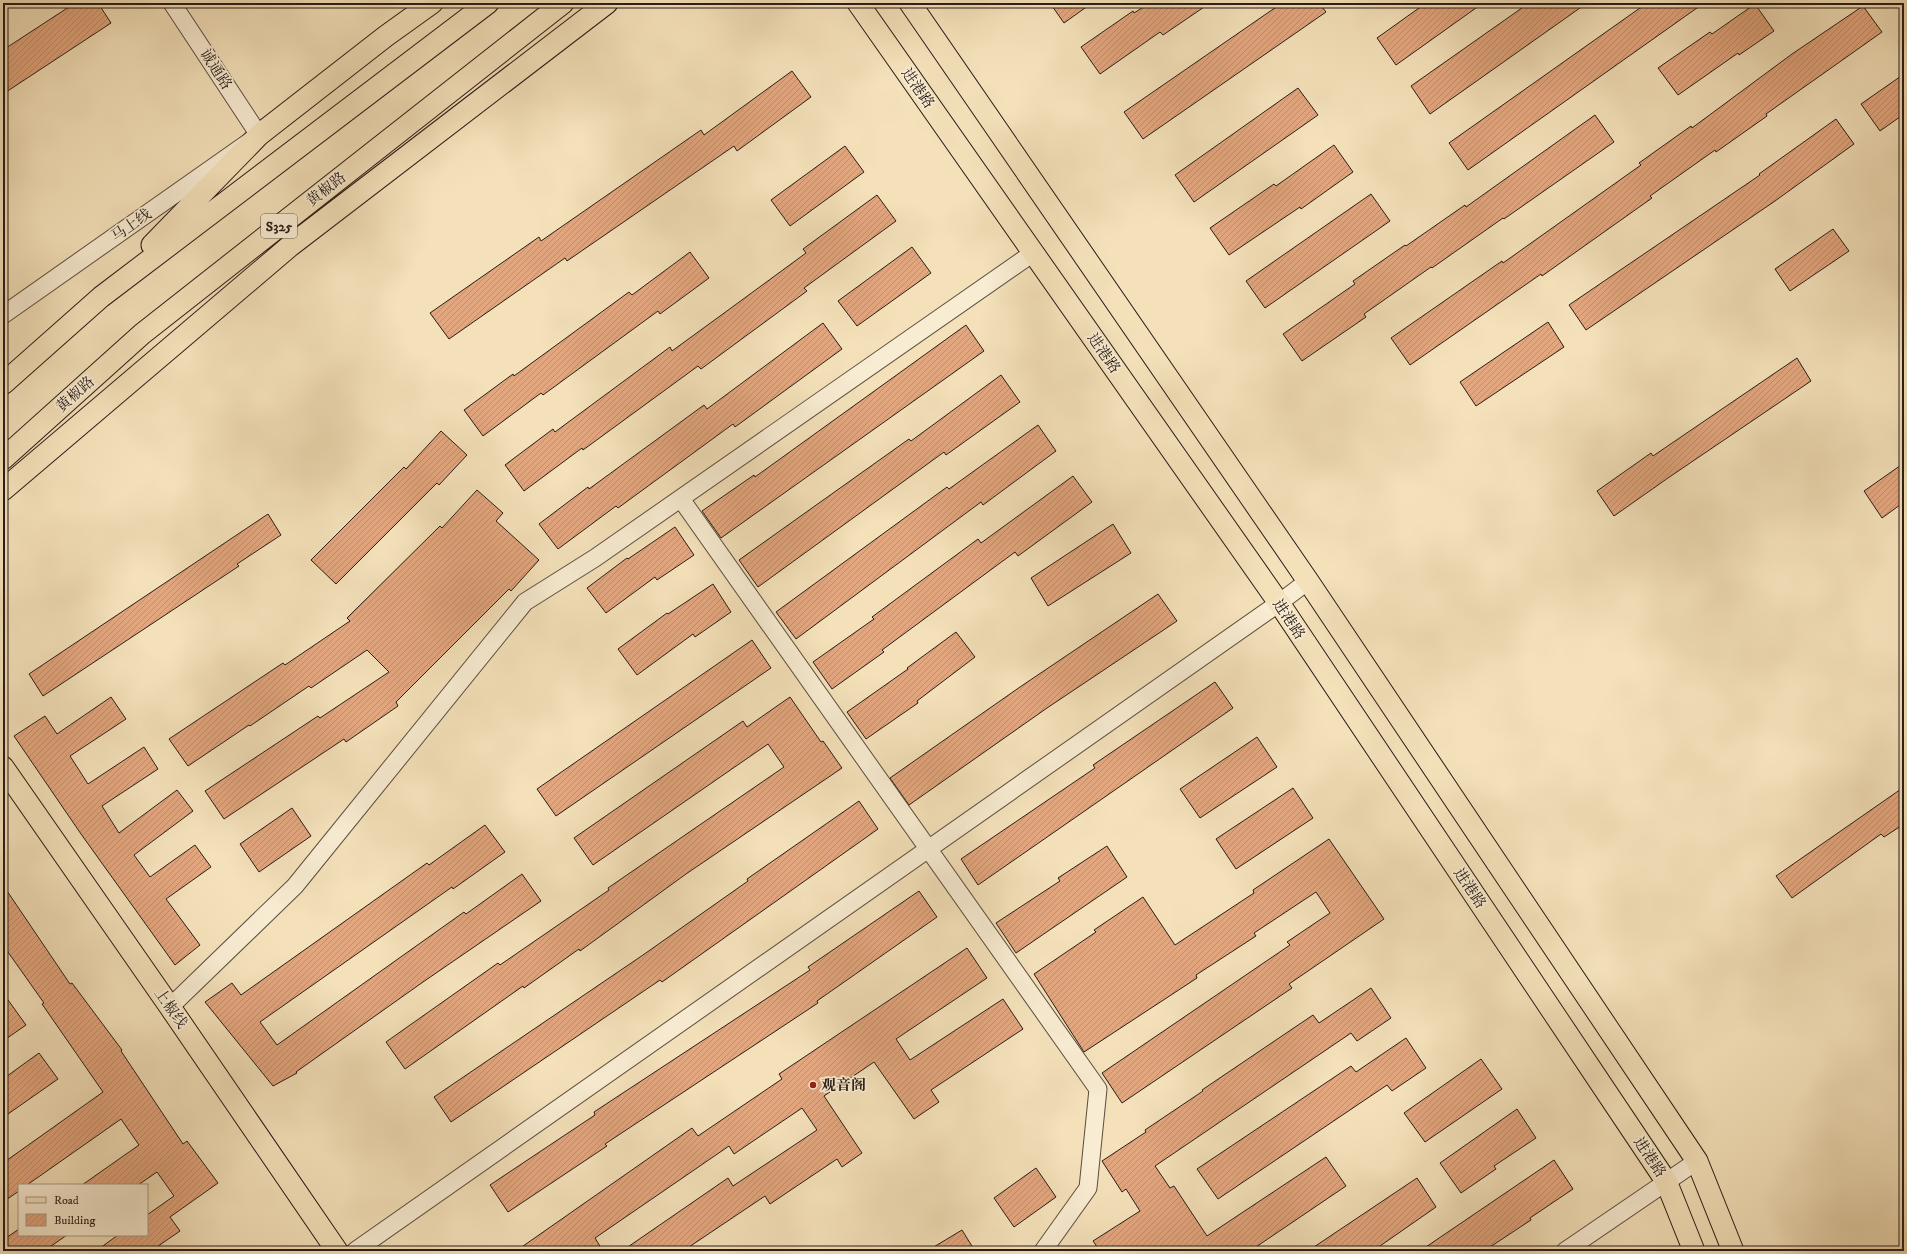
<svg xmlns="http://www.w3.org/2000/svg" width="1907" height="1254" viewBox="0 0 1907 1254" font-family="'IM FELL DW Pica','Noto Serif SC',serif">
	<defs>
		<pattern id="building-hatch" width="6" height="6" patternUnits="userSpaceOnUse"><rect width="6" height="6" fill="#e3a780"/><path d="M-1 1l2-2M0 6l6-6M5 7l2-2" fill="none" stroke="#c38f6e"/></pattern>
	</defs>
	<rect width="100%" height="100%" fill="#f4e1ba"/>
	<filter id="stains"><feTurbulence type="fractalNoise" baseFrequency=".005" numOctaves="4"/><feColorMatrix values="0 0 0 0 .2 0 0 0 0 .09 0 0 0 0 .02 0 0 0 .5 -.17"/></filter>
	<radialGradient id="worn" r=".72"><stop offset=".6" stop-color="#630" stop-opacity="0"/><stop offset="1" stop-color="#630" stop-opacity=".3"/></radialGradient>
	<path fill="url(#building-hatch)" stroke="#291c16" d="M75 3H98L111 23 3 94V50Z
		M1050 3H1092L1064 23Z
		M1150 3H1210L1163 35 1160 32 1100 74 1081 47 1133 11 1134 13Z
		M1282 3H1319L1326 12 1143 139 1124 112Z
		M1426 3H1483L1396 65 1377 38Z
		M1529 3H1587L1430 114 1411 86Z
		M1647 3H1704L1468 170 1449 143Z
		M1755 4 1774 31 1739 55 1738 53 1678 95 1658 68 1710 32 1712 34Z
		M1863 6 1882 32 1766 114 1767 116 1716 152 1715 150 1650 196 1652 198 1542 276 1541 274 1410 365 1391 338 1502 261 1503 263 1641 165 1639 163 1691 126 1692 128 1792 54Z
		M792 71 811 97 737 151 734 146 567 261 565 258 449 339 430 313 539 237 541 241 701 130 704 135Z
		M1904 74V114L1880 131 1861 104Z
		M1298 88 1318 115 1194 202 1175 175Z
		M1595 115 1614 142 1504 219 1503 218 1432 268 1431 267 1364 314 1366 317 1302 361 1283 334 1355 284 1353 281 1405 245 1406 246 1465 205 1466 207Z
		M1836 119 1854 144 1775 201 1586 330 1569 305 1760 175 1759 174Z
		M1334 145 1353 172 1301 209 1300 207 1229 255 1210 228 1274 184 1276 186Z
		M845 146 864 172 790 226 771 200Z
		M1371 194 1390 221 1265 308 1246 281Z
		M877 195 896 221 804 288 807 291 701 369 698 366 583 450 582 448 524 491 505 465 553 429 555 432 670 347 672 351 731 308 806 253 803 249Z
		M1833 229 1849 251 1790 291 1775 269Z
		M912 247 931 273 857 326 838 301Z
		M690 252 709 278 660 314 658 311 543 395 541 393 483 436 464 410 513 374 514 376 629 292 632 295Z
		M1548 322 1564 347 1476 406 1460 382Z
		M823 323 842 349 735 427 733 424 618 508 616 506 558 549 539 524 588 487 589 489 704 405 707 409Z
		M966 325 984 351 721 538 702 511 754 475 755 477Z
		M1797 358 1811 381 1668 478 1614 516 1597 491 1651 453 1653 456Z
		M1001 375 1020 402 946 455 944 452 758 587 739 560 909 439 911 441Z
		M1038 425 1056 451 983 505 981 502 796 639 776 612 947 487 949 489Z
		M441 431 467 455 439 485 437 483 336 584 311 560 404 467 406 469Z
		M1904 463V502L1882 518 1864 491Z
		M1073 476 1092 502 1018 556 1015 552 882 650 884 652 832 689 813 662 874 619 872 617 978 539 981 543Z
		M477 490 503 513 496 521 539 560 511 591 509 589 396 702 398 706 346 742 344 739 224 819 205 791 318 716 320 718 389 672 367 650 311 688 309 686 250 726 249 725 188 766 169 739 283 663 285 665 350 621 347 618 440 526 442 528Z
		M268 514 281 535 237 564 239 566 43 696 29 674Z
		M1113 524 1131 553 1048 606 1031 578Z
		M675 527 694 555 657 580 655 577 606 613 587 588 627 558 628 559Z
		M713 584 731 612 695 637 693 634 637 675 618 649 667 613 668 614Z
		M1158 594 1177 621 1047 708 909 805 890 778 1020 687Z
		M956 632 975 657 917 701 918 703 866 739 847 712 908 669 907 668Z
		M752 640 771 668 556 816 537 789Z
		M1215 682 1233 708 978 885 961 859 1095 768 1093 765Z
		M111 697 126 719 70 756 88 784 144 747 158 769 102 806 119 833 177 790 193 811 134 855 150 877 195 845 211 867 166 899 200 945 175 965 81 834 14 736 45 716 57 734Z
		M790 697 821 742 823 741 842 768 686 874 580 951 579 949 524 988 523 986 405 1069 386 1042 498 963 500 965 609 890 608 888 784 767 768 744 593 865 574 838 743 721 747 727Z
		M1257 737 1277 767 1200 818 1180 789Z
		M1904 787V824L1884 837 1881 834 1792 898 1776 876Z
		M1293 788 1313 818 1236 869 1216 839Z
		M859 801 878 829 662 982 660 980 451 1122 434 1097 643 955 748 881 747 879Z
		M292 808 311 836 259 872 240 844Z
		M485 825 505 852 453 889 452 887 260 1022 277 1045 464 912 466 914 522 874 541 901 423 982 296 1072 297 1073 273 1086 205 1002 232 983 241 995 427 863 429 865Z
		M1329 839 1384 919 1289 984 1292 988 1122 1103 1102 1073 1290 945 1287 942 1330 913 1316 892 1254 933 1256 936 1196 975 1197 978 1084 1052 1034 974 1096 932 1094 930 1143 897 1175 945 1254 893 1253 890Z
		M1107 846 1127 877 1016 953 996 923 1060 881 1058 878Z
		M3 885 70 984 72 983 122 1050 121 1051 183 1144 187 1141 218 1183 170 1217 180 1231 151 1251H96L118 1235H147V1215L174 1196 157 1172 138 1185H82L139 1145 121 1119 27 1185H19V1191L3 1202V1163L103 1092 42 1004 44 1003 3 945Z
		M919 891 937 917 817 1001 818 1003 605 1144 607 1146 508 1212 490 1185 595 1115 594 1112 810 970 808 967Z
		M967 948 987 978 896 1039 910 1060 1003 999 1023 1029 931 1090 939 1102 914 1119 874 1062 824 1096 862 1153 842 1167 837 1159 770 1204 765 1196 683 1251H622L728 1178 733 1186 817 1130 802 1108 734 1154 729 1146 595 1238 603 1251H516L692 1128 698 1136 782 1079 779 1074Z
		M1371 988 1391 1018 1357 1041 1351 1033 1155 1166 1170 1188 1174 1186 1207 1236 1326 1157 1346 1186 1250 1251H1100L1093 1241 1140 1211 1126 1189 1122 1192 1102 1161 1146 1132 1145 1130 1203 1091 1202 1090 1313 1015 1319 1023Z
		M3 993 26 1025 3 1041Z
		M1406 1038 1426 1068 1392 1091 1387 1085 1218 1199 1197 1169 1351 1066 1356 1072Z
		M39 1053 58 1079 8 1114 3 1107V1079Z
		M1481 1059 1502 1089 1425 1142 1404 1113Z
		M1517 1109 1536 1138 1494 1166 1496 1169 1461 1193 1440 1163Z
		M1554 1160 1573 1189 1530 1218 1531 1220 1484 1251H1420Z
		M1036 1168 1056 1197 1014 1227 994 1198Z
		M1417 1178 1436 1207 1380 1246 1372 1251H1308Z
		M19 1229V1235H67L44 1251H3V1240Z
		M962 1230 975 1251H927Z"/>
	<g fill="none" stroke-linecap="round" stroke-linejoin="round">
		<defs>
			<path id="minor" d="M3 315 259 135 172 3
				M681 499 1098 1089 1088 1188 1043 1251
				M170 1007 295 886 525 602 595 558 1033 253
				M355 1251 1279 603 1308 581
				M1565 1251 1697 1161"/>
			<path id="major" d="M858 3 1279 603 1666 1181 1694 1251
				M910 3 1308 581 1697 1161 1733 1251
				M152 245 259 135 386 36 432 3
				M3 384 101 297 488 3
				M3 459 142 334 563 3
				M3 490 290 246 607 3
				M3 767 170 1007 337 1251"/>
		</defs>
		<use href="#minor" stroke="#5c4d3f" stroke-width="19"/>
		<use href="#major" stroke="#291c16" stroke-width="23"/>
		<use href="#minor" stroke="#f8ecd2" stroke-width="17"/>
		<use href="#major" stroke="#f4e1ba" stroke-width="21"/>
	</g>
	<circle fill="#8f2418" stroke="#f8ecd2" stroke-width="1.5" cx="813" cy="1085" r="4"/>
	<g text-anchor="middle" stroke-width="3.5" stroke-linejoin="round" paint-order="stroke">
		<rect fill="#f8ecd2" stroke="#675a4e" stroke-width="1" x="261" y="214" width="36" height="24" rx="3"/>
		<g font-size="14" font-weight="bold" fill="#291c16">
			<text x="279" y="231">S325</text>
		</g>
		<g font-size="15" fill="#291c16" stroke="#f8ecd2">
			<text transform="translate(216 69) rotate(57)" y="5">诚通路</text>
			<text transform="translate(918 88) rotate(55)" y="5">进港路</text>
			<text transform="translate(326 189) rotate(-38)" y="5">黄椒路</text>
			<text transform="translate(131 225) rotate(-35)" y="5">马上线</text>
			<text transform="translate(1104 353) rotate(55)" y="5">进港路</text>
			<text transform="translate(75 394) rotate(-42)" y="5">黄椒路</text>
			<text transform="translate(1289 619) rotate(56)" y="5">进港路</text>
			<text transform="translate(1470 888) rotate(56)" y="5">进港路</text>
			<text transform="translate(171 1008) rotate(55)" y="5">上椒线</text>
			<text transform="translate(1650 1157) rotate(56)" y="5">进港路</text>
		</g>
		<g font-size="15" font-weight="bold" fill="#291c16" stroke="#f8ecd2" text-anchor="start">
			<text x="821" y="1090">观音阁</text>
		</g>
	</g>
	<rect width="1907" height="1254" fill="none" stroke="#f4e1ba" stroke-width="16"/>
	<rect x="4" y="4" width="1899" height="1246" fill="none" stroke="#291c16" stroke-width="2"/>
	<rect x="8" y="8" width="1891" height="1238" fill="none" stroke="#291c16"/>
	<rect x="18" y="1184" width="130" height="52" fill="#f8ecd2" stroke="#a59987"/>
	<rect x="26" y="1197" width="20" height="6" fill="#f4e1ba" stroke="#a59987"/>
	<text x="54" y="1204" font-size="12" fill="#291c16">Road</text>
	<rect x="26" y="1214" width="20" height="12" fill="url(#building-hatch)" stroke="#a59987"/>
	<text x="54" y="1224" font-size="12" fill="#291c16">Building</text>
	<rect width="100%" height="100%" filter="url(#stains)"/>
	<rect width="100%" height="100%" fill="url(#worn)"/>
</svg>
